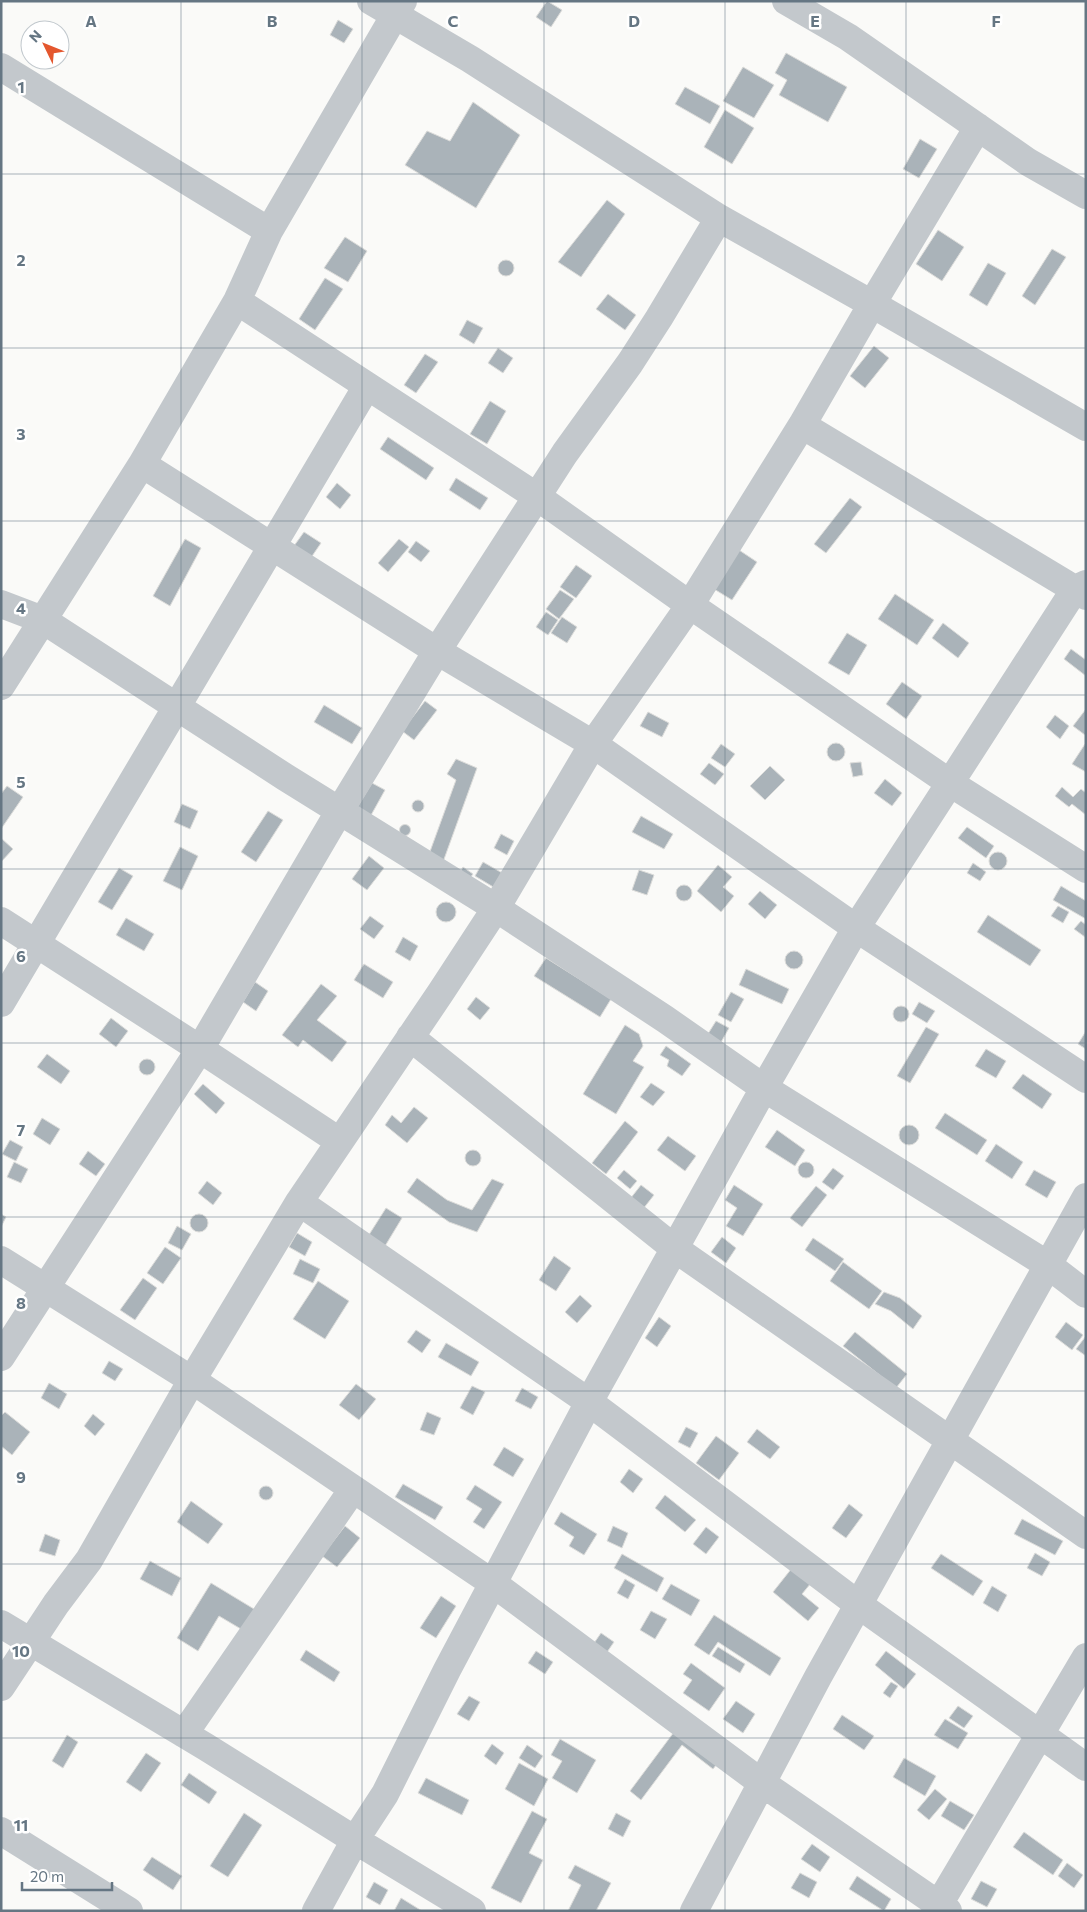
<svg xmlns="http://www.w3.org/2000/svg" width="1087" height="1912" viewBox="0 0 1087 1912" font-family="Commissioner,sans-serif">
	<rect width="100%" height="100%" fill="#fafaf8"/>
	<path fill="#aab3b9" stroke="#dcdcda" d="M547 1 562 10 551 27 536 17Z
		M338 20 353 29 344 43 330 35Z
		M786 53 847 87 828 122 779 95 787 80 775 73Z
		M743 67 774 85 754 118 723 101Z
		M685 87 720 106 710 124 675 104Z
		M473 102 520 135 476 208 405 165 427 131 450 141Z
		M725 110 754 128 732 164 704 147Z
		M920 139 937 149 919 178 903 169Z
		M607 200 625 214 581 277 558 262Z
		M938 230 964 247 942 281 916 264Z
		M345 237 367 251 348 282 324 268Z
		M1052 249 1066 257 1035 305 1022 296Z
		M498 268a8 8 0 1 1 16 0a8 8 0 1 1-16 0Z
		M988 263 1006 273 987 306 969 295Z
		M325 278 343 289 315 330 299 319Z
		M608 294 636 315 625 330 596 309Z
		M467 320 483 328 474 344 459 335Z
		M874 346 889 358 865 388 850 376Z
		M498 348 513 358 503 373 488 363Z
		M425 354 438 362 416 393 404 385Z
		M490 401 506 411 487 444 470 434Z
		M388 437 434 468 426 480 380 449Z
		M456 478 488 498 480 510 449 490Z
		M337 483 351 495 340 509 326 497Z
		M850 498 862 507 826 553 814 544Z
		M304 532 321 543 308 562 291 550Z
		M185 539 201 548 170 606 153 596Z
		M399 539 409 547 388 572 378 563Z
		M416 541 430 551 421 562 408 552Z
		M739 550 757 562 732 600 714 589Z
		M576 565 592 576 576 598 560 587Z
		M560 590 574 599 559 619 546 609Z
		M895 594 934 620 917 645 878 619Z
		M546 612 558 620 548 635 536 627Z
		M562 617 577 627 567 643 551 633Z
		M943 623 969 643 958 658 932 638Z
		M847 633 867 645 849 675 828 663Z
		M1071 649 1086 660V676L1064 659Z
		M902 682 922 696 906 719 886 704Z
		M425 701 437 710 414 740 402 731Z
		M324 705 362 728 352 744 314 722Z
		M1086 709V734L1085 735 1073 726Z
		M648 712 669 723 662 737 640 726Z
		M1055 715 1069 726 1060 739 1046 727Z
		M827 752a9 9 0 1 1 18 0a9 9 0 1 1-18 0Z
		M721 744 735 754 725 767 711 758Z
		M1085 744 1086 745V772L1072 764Z
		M456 759 477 768 443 862 428 857 456 780 447 774Z
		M861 762 863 775 853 777 850 763Z
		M709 763 724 774 715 785 700 774Z
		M770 766 785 780 765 800 750 786Z
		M885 779 902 793 892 806 874 793Z
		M372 783 385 790 370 817 356 809Z
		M7 786 23 797 1 829V794Z
		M1062 787 1073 797 1081 789 1086 793V815L1072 804 1069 807 1055 796Z
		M412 806a6 6 0 1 1 12 0a6 6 0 1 1-12 0Z
		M182 804 198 811 190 829 174 822Z
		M268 811 283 820 256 862 241 852Z
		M641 816 673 834 664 849 632 832Z
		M399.5 830a5.5 5.5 0 1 1 11 0a5.5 5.5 0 1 1-11 0Z
		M967 827 994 846 986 858 958 838Z
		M501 834 514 841 507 855 494 848Z
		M1 838 13 849 1 862Z
		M180 847 198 856 182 890 163 881Z
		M989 861a9 9 0 1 1 18 0a9 9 0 1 1-18 0Z
		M369 856 384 868 367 890 352 879Z
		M483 862 504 874 495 888 475 876Z
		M973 863 986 872 980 881 967 873Z
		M718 865 732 877 723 887 734 896 721 912 697 891Z
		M463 867 473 874 466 883 457 878Z
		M119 868 133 876 112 910 98 902Z
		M639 870 654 875 647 895 632 890Z
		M676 893a8 8 0 1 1 16 0a8 8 0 1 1-16 0Z
		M1061 886 1086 901V919L1053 900Z
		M760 891 777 905 765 919 748 904Z
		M436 912a10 10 0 1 1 20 0a10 10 0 1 1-20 0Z
		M1058 906 1069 912 1063 923 1051 916Z
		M988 915 1041 950 1030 966 977 932Z
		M370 916 384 926 374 939 360 929Z
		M126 918 154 934 144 951 116 935Z
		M1081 921 1086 925 1085 937 1074 929Z
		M403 937 418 946 410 961 395 952Z
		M785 960a9 9 0 1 1 18 0a9 9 0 1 1-18 0Z
		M546 958 611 999 600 1017 534 976Z
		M364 964 393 982 383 998 354 980Z
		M746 969 789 989 782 1004 739 985Z
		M255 982 268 991 256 1011 243 1002Z
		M321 984 337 996 317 1020 347 1042 332 1062 303 1040 298 1047 282 1035Z
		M731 992 744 999 731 1022 718 1015Z
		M476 997 490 1008 480 1020 467 1009Z
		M919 1002 935 1011 927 1023 912 1014Z
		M893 1014a8 8 0 1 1 16 0a8 8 0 1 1-16 0Z
		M111 1018 128 1031 116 1047 99 1034Z
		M716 1021 729 1028 720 1044 706 1037Z
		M625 1025 639 1034 643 1046 633 1061 644 1067 616 1114 583 1094Z
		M926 1027 939 1034 910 1083 897 1076Z
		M1086 1031V1049L1078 1044Z
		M666 1046 691 1064 682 1076 667 1066 669 1060 660 1055Z
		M986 1049 1006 1061 996 1078 975 1066Z
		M47 1054 70 1071 61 1084 37 1067Z
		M139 1067a8 8 0 1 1 16 0a8 8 0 1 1-16 0Z
		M1023 1074 1052 1094 1042 1109 1012 1088Z
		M651 1083 665 1092 653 1106 640 1097Z
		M203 1084 225 1103 216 1114 194 1094Z
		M414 1107 428 1118 407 1143 385 1125 392 1115 401 1123Z
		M945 1113 987 1140 977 1155 935 1128Z
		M42 1118 60 1129 50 1145 33 1134Z
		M625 1121 638 1132 606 1174 592 1163Z
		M899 1135a10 10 0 1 1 20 0a10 10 0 1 1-20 0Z
		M777 1130 805 1150 795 1166 765 1147Z
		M668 1136 696 1156 685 1171 657 1150Z
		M10 1140 23 1147 16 1161 2 1154Z
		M996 1144 1023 1162 1012 1179 985 1161Z
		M465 1158a8 8 0 1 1 16 0a8 8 0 1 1-16 0Z
		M88 1151 105 1164 96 1176 79 1164Z
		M798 1170a8 8 0 1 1 16 0a8 8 0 1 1-16 0Z
		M14 1162 28 1169 21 1183 7 1177Z
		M833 1168 844 1176 833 1190 822 1182Z
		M624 1170 637 1181 630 1189 617 1178Z
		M1034 1170 1056 1182 1047 1198 1025 1185Z
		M417 1178 447 1200 472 1210 492 1179 504 1184 477 1232 449 1222 407 1192Z
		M207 1181 222 1193 213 1205 198 1193Z
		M641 1185 654 1195 643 1209 630 1199Z
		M734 1185 763 1204 743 1236 726 1226 737 1208 725 1200Z
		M816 1186 827 1195 802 1227 790 1218Z
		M386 1208 402 1218 382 1251 365 1241Z
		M190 1223a9 9 0 1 1 18 0a9 9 0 1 1-18 0Z
		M1 1214 6 1217 1 1227Z
		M177 1226 191 1234 182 1250 168 1243Z
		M297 1233 312 1242 305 1256 289 1247Z
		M722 1237 736 1248 726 1263 711 1252Z
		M813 1238 844 1259 835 1271 805 1250Z
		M165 1247 181 1258 163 1284 147 1273Z
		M554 1256 571 1268 556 1291 539 1280Z
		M300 1259 320 1269 313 1283 293 1274Z
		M843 1262 882 1291 869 1309 830 1281Z
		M143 1278 157 1288 135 1320 120 1310Z
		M318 1281 349 1301 325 1339 293 1319Z
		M884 1292 900 1298 922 1316 913 1329 891 1311 875 1304Z
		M580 1295 592 1306 577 1323 565 1312Z
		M659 1317 671 1326 657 1347 645 1338Z
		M1066 1322 1083 1335 1072 1350 1055 1337Z
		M416 1330 431 1340 422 1353 407 1342Z
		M855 1332 907 1374 896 1388 843 1346Z
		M1086 1336V1356L1076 1349Z
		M446 1343 479 1362 471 1376 438 1357Z
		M109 1361 123 1369 115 1381 102 1373Z
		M49 1383 67 1394 59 1409 41 1398Z
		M356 1384 376 1399 359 1420 339 1405Z
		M472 1386 485 1392 473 1415 460 1408Z
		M522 1388 538 1397 531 1409 515 1401Z
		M5 1412 30 1432 12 1455 1 1446V1416Z
		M427 1412 441 1418 434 1435 420 1430Z
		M93 1414 105 1424 95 1436 84 1426Z
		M686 1427 698 1433 690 1448 678 1442Z
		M757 1429 780 1447 770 1459 747 1442Z
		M716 1436 739 1453 719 1480 696 1463Z
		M504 1447 524 1459 513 1477 493 1465Z
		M629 1469 643 1479 633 1493 620 1482Z
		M403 1484 443 1507 435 1520 395 1497Z
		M475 1485 502 1502 484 1529 473 1522 482 1509 466 1499Z
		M259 1493a7 7 0 1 1 14 0a7 7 0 1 1-14 0Z
		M665 1495 696 1520 685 1532 655 1508Z
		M191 1501 223 1524 208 1544 177 1522Z
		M849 1504 863 1515 846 1538 832 1528Z
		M561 1512 597 1534 584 1555 569 1546 574 1537 554 1524Z
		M1022 1519 1063 1541 1055 1555 1014 1534Z
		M345 1526 360 1538 337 1567 322 1556Z
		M613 1526 628 1533 622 1548 607 1541Z
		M706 1527 719 1537 706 1554 693 1544Z
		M45 1534 60 1540 55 1556 39 1551Z
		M1035 1553 1050 1562 1042 1576 1027 1568Z
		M622 1554 664 1578 657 1592 614 1568Z
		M941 1554 983 1581 973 1596 931 1568Z
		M150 1561 181 1578 172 1596 140 1579Z
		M792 1568 811 1583 802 1594 819 1608 808 1621 773 1592Z
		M625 1579 635 1585 628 1599 617 1593Z
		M211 1583 259 1612 246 1632 219 1616 198 1651 177 1638Z
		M671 1584 700 1600 691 1616 662 1599Z
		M992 1586 1007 1595 998 1612 983 1603Z
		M441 1596 456 1606 436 1638 420 1628Z
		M651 1611 667 1619 655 1639 640 1630Z
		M714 1615 781 1658 770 1676 718 1642 709 1655 694 1645Z
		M601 1633 614 1642 605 1655 592 1646Z
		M718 1647 745 1664 740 1673 712 1656Z
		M306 1650 340 1672 334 1682 300 1660Z
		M536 1651 553 1662 545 1674 528 1663Z
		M886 1651 916 1674 904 1689 875 1665Z
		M691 1663 725 1688 709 1711 683 1693 692 1680 683 1674Z
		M891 1682 898 1686 890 1698 883 1693Z
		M469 1696 480 1702 469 1721 457 1714Z
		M736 1701 755 1714 743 1733 723 1719Z
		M958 1706 973 1716 964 1728 949 1718Z
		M842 1715 874 1736 864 1750 833 1729Z
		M945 1719 968 1733 958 1749 934 1735Z
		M677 1728 720 1760 713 1769 682 1745 641 1800 630 1791Z
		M67 1735 78 1742 63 1768 52 1761Z
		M560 1739 596 1760 577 1793 552 1778 562 1761 551 1755Z
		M492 1744 504 1753 496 1765 484 1756Z
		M527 1745 543 1756 535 1768 519 1758Z
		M146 1753 161 1763 141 1792 126 1782Z
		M904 1758 936 1776 925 1796 893 1777Z
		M519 1763 548 1779 534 1806 505 1789Z
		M189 1773 217 1792 209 1804 181 1785Z
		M426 1778 469 1800 462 1815 418 1793Z
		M935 1789 947 1799 929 1820 917 1810Z
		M950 1801 974 1815 964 1830 941 1816Z
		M532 1811 547 1819 529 1853 543 1860 521 1903 491 1888Z
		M244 1813 262 1825 228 1877 210 1866Z
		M616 1813 631 1821 623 1837 608 1829Z
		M1024 1832 1063 1860 1053 1875 1013 1847Z
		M812 1844 830 1857 820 1872 801 1859Z
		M152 1857 182 1876 173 1890 143 1870Z
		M1067 1863 1083 1875 1074 1888 1058 1876Z
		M575 1865 611 1883 596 1911H568L581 1885 568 1878Z
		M800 1873 817 1882 809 1898 791 1888Z
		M857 1876 891 1899 884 1911 849 1889Z
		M981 1881 997 1889 987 1907 971 1899Z
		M374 1882 388 1890 380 1905 366 1897Z
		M401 1898 422 1911H394Z"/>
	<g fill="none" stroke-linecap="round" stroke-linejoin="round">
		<path stroke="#c3c8cc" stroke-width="28" d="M371 1 470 59 719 218 872 304 1086 427
			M786 1 848 37 1028 162 1086 195
			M1 67 269 231
			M237 301 536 496 690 605 802 425 872 304 978 127
			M802 425 1086 596
			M142 464 437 651 565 453 630 363 659 318 719 218
			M1 604 43 620 285 777 496 908 665 1019 764 1088 1048 1265 1086 1294
			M1 686 142 464 237 301 269 231 403 1
			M1 921 200 1049 339 1141
			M1 1003 367 386
			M410 1037 674 1248 1086 1535
			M299 1202 589 1402 859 1605 1086 1767
			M1 1260 192 1380 494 1584 762 1783 948 1911
			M1 1357 200 1049 340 810 437 651 593 744 856 928 1086 1079
			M1 1624 206 1747 355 1840 472 1911
			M1 1687 56 1604 89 1560 192 1380 299 1202 441 992 496 908 593 744 690 605 950 783 1075 589 1086 584
			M184 1734 353 1489
			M1 1831 129 1911
			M316 1911 355 1840 385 1794 447 1670 589 1402 764 1088 856 928 950 783 1086 869
			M694 1911 818 1677 1086 1197
			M935 1911 1086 1657"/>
	</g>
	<path fill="none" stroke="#657683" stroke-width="1" stroke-opacity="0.55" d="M181 1V1911M362 1V1911M544 1V1911M725 1V1911M906 1V1911M1 174H1086M1 348H1086M1 521H1086M1 695H1086M1 869H1086M1 1043H1086M1 1217H1086M1 1391H1086M1 1564H1086M1 1738H1086"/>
	<g font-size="16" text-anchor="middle" font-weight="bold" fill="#657683" stroke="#fff" stroke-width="5" stroke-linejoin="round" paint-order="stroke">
		<text x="91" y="27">A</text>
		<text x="272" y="27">B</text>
		<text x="453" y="27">C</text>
		<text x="634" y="27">D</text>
		<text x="815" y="27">E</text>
		<text x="996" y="27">F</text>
		<text x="21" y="93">1</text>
		<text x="21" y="266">2</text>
		<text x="21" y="440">3</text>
		<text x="21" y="614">4</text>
		<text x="21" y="788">5</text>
		<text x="21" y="962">6</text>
		<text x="21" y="1136">7</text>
		<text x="21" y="1309">8</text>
		<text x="21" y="1483">9</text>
		<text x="21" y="1657">10</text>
		<text x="21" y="1831">11</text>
	</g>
	<rect width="1087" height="1912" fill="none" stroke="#657683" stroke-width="5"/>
	<g transform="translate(45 45) rotate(313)"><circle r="24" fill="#ffffff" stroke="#c1c8cd"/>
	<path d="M0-4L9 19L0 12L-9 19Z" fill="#e4572e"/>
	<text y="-8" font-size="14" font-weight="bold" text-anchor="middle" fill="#657683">N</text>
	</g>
	<path d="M22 1882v8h90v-8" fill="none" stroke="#657683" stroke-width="2.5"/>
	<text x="30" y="1882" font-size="15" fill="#657683" stroke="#ffffff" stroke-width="4" paint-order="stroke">20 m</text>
</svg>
